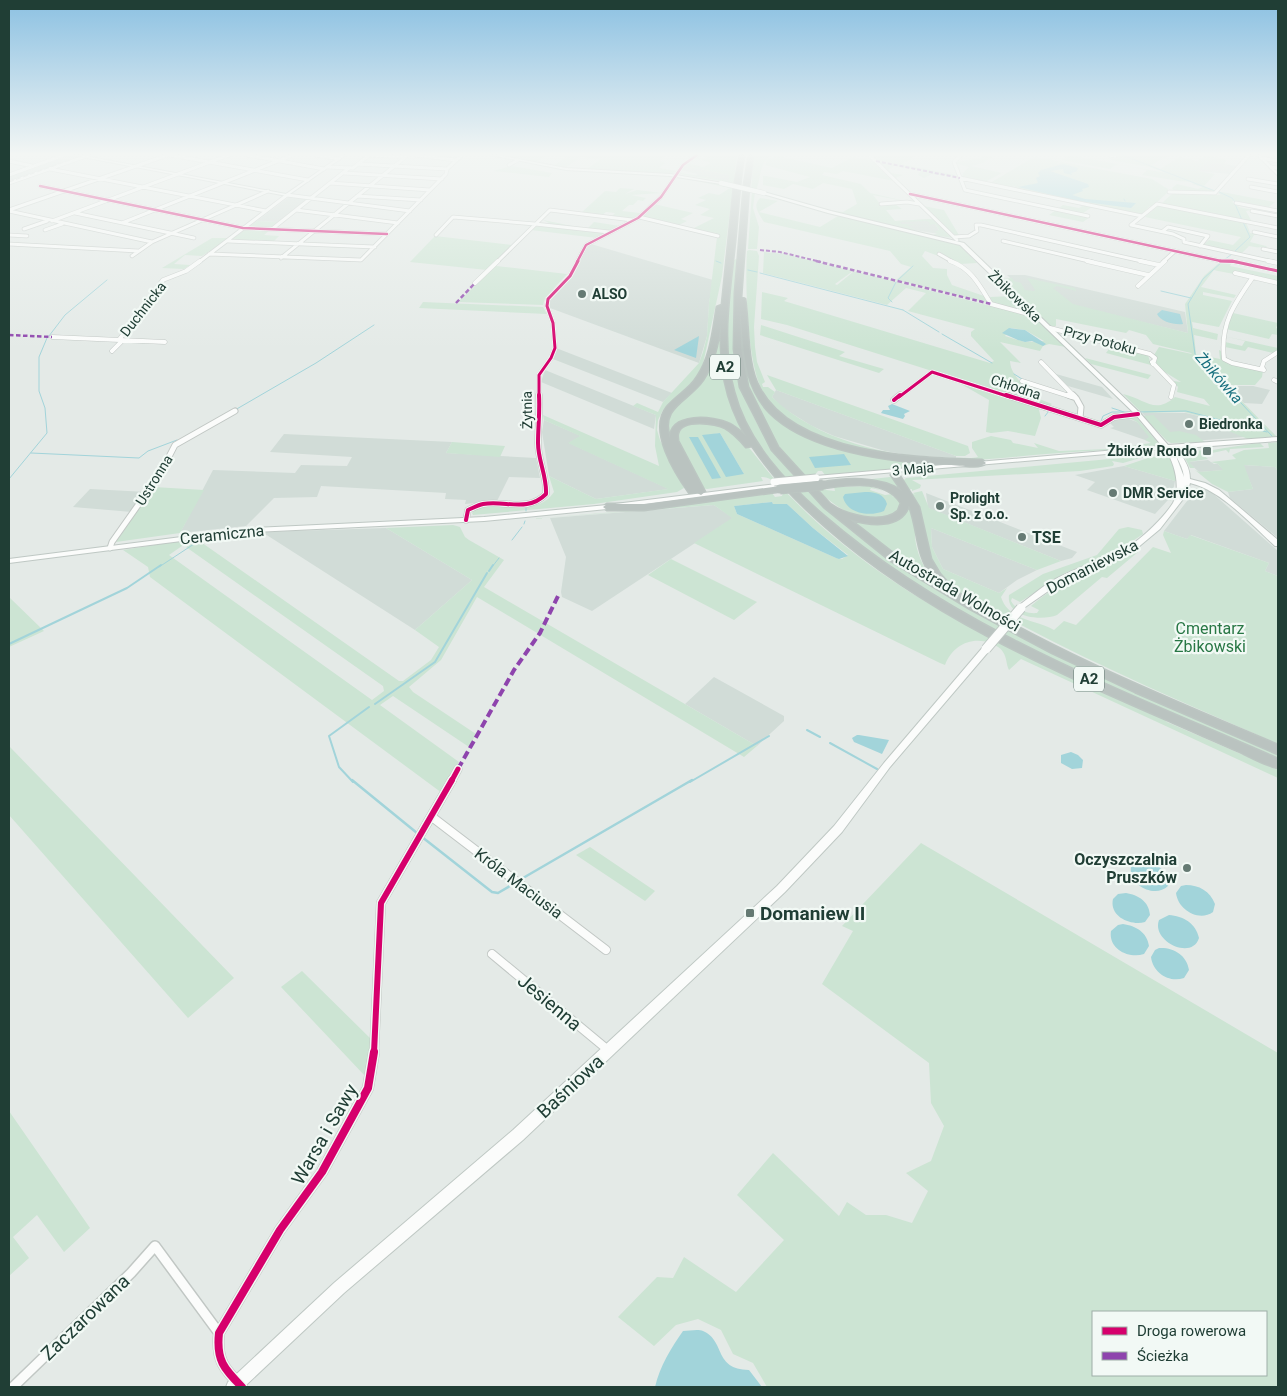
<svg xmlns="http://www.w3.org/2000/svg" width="1287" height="1396" viewBox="0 0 1287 1396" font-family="Roboto,sans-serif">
	<rect width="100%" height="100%" fill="#e4eae7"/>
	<path fill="#d1dcd7" d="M71 155H85L9 182V177Z
		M1207 162 1224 164 1237 166 1230 174 1197 171Z
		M685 166 729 175V182L695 176 698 174 681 170Z
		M290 196 307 199 279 222 257 221Z
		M932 219 940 232 939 234 914 230 895 221Z
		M591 244 713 280 709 303 707 336 699 363 550 308 549 299 571 277 582 253Z
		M1007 275H1025L1185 312 1188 333 1097 311 1041 307Z
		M556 348 672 393 663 402 553 359Z
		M545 370 656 415 654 429 541 382Z
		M1056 374 1102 387 1113 399 1068 386Z
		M1232 386H1253L1270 390 1262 404 1244 403 1229 387Z
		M776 390 956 456V458L907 455 885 451 834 436 812 426 783 408 772 397Z
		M1142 413H1186L1222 422 1244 437 1180 442 1167 438Z
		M1126 418 1137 422 1150 437 1146 440 1148 441 1110 428 1114 427 1108 421 1111 419Z
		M544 420 581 436 569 443 669 489 596 499 549 476 542 432Z
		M284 434 452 442 446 453 536 458 540 478 509 477 497 501 465 504 466 500 445 499 446 493 321 486 317 497 274 498 246 526 180 533 213 470 295 473 301 465 347 466 352 457 270 452Z
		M1208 460 1214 464H1218L1224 470 1199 472 1188 462Z
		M1243 465 1275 467 1278 471V538L1230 498 1228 492 1253 489Z
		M1124 466 1175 481 1171 501 1168 500 1155 514 1087 490 1095 482 1075 475Z
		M1197 488 1210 491 1278 551V576L1265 571 1269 563 1191 535 1187 539 1164 531Z
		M90 489 147 492 132 512 73 507Z
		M926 493 1077 552 1072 558 1061 561 928 508Z
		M714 505 733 518 592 611 562 597 561 592 566 557 550 518Z
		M386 528 472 580 415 630 262 532Z
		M931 528 1037 570 1017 580 999 593 943 569 932 547Z
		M714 677 784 716V721L757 746 685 704Z"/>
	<path fill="#cce4d3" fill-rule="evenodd" d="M510 155H519V158L522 155H661L666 156 660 161 666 163 659 168 677 171 670 174 587 169 601 159 581 157 565 168 554 166 565 157 549 155 536 162 509 157H516Z
		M700 155H737L722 276 703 364 696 378 663 410 658 420 657 430 660 440 684 488 677 492 594 504 473 515 472 513C486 493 533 523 554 492L549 476 596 499 668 489 568 443 580 436 544 420 543 415 659 466 655 446 656 415 633 406 637 403 658 412 663 402 699 363 703 352 707 336 709 303 717 237 692 229 714 218 700 215 710 209 695 205 706 200 698 198 709 193 719 195 730 188 677 177 701 180 722 185 727 182 679 174 681 173 729 181V175L685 166 687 163 703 167 711 163 701 160 707 157Z
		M754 155H773C758 162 762 177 756 190L751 189Z
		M872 155H915L912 159 901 164 956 175 955 177 927 171 947 176 932 174 924 178 918 175 921 170 894 166 889 169 891 173 903 175 897 177 896 179 878 162 907 167 877 160Z
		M1068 155 1166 173 1150 167 1111 160 1116 157H1121L1111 155H1170L1151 165 1160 169 1180 157 1197 161C1210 152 1214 158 1227 160L1224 164 1226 165 1225 167H1222L1223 164 1207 162 1198 171 1215 174 1204 186 1215 191 1175 192 1172 188 1177 184 1198 189 1203 187 1192 184 1194 183 1192 182 1179 181 1142 175 1147 170 1117 164 1110 169 1061 160Z
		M778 156 832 168 853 157 874 161 894 181 843 171 837 174 824 172 822 175 861 184 870 193 909 202 873 195 881 205 895 204 902 209 886 210 895 221 932 219 930 216 953 238 933 235 938 233 934 232 939 230 935 224 929 225 930 223 927 221 899 222 902 224H918L907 225 915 230H912L868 220 870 218 867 220 832 211 843 212 857 204 852 189 823 183 813 189 793 184 784 189 763 185V176H766L797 182 810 177 765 165 768 159Z
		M985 156 993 157 985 161 986 162 971 166 1002 173 985 182 962 178 963 173 969 167 955 163C965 159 975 161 985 156Z
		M1034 157 1059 161 1056 165 1061 162 1152 179 1168 189 1167 193 1153 206H1150L1142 214 1014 188 1015 186 1012 188 990 183Z
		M512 166 552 173 549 177 493 171Z
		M620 188 634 189 625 194 637 190 662 193 631 195 646 198 643 201 638 200 633 205H629L622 211 640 213 634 219 611 217 615 213 606 212 601 216 581 213 605 191 616 192Z
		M752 191 755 192 753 208 759 227 757 249H748Z
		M1222 192 1275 202 1269 207 1236 201 1235 202 1234 200 1232 202 1239 207 1278 216 1251 210 1246 211 1252 222 1161 204 1173 193 1221 195 1218 193Z
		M760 198 778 201 759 212 820 227 838 216 957 243 977 263 960 264 925 251 922 256 933 268 947 269V275L952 285 984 296 987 303 896 280 911 267 901 264 890 251 764 222C759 214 752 206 760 198Z
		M654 204 693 213 681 219 687 221 677 226 641 216Z
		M1063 205 1079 208 1084 205 1092 207 1082 214H1078L1090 217 1083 222 1049 215Z
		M1159 205 1246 222 1250 233 1260 234 1254 235 1250 242 1266 246 1267 247H1257L1267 249 1249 246 1242 253 1203 245 1209 240 1233 245 1241 237 1145 217Z
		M923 206 944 210 960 237 956 236Z
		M543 220 587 229 594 222 620 226 597 238 531 230 538 223 551 224Z
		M257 221 279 222 264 235 279 236 273 242 231 240Z
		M435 236 512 245 487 270 410 262Z
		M212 238H230L202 256 185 255 174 264 190 265 184 269 162 268Z
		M749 250 757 251 759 256 754 327 755 347 757 362 765 382 762 384 763 387H768L775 392 772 397C817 441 893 459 955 458 963 457 970 459 978 457L972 448V442L991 436 1011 440 1013 443 1038 448 1034 443 1059 451 1108 449 1151 443 1145 440 1149 437 1137 422 1127 417 1135 416 1159 444 1156 447C1119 449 1083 451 1046 454 1010 457 973 462 937 460 885 458 791 440 763 392 747 365 745 282 747 251Z
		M764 252 785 254 853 271 835 284 837 285 853 272H857L1030 316 1039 321 1066 347 1049 344 1043 346 1040 351 1000 342 1021 363 1010 361C1011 377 1023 379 1024 393L1052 404 1046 407 787 325 761 319 762 292 788 298 784 301 990 363 994 361 971 336V332L975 329 908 311 926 293 906 288 887 305 763 273ZM1011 328 1025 330 1044 341 1025 342 1005 336Z
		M736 259 738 262C733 308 727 359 747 403 803 530 957 603 1076 660 1143 692 1210 723 1278 752V761C1131 696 976 637 848 537 805 503 764 463 740 413 718 366 728 310 733 261Z
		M1220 262H1232L1230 266 1278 276V282L1218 271 1214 270 1201 287 1236 295 1234 298 1203 292V295L1232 301 1219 327 1192 322 1193 328 1218 334 1217 340 1194 335 1196 354 1220 359 1219 350 1221 351 1224 360 1223 361 1263 370 1262 377 1255 385H1227L1232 386 1229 388 1277 437 1248 439 1226 430 1224 428 1226 425 1222 422 1184 412 1144 413 1140 411 1123 394C1146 399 1154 415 1175 397L1210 406 1204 399 1177 392 1178 387 1173 381 1181 382 1155 366 1157 359 1154 355 1159 347 1192 354 1191 353 1153 344 1146 335 1129 330 1126 333 1056 319V326H1050L1002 279 1012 278 1014 281 1021 283 1025 290 1034 291 1035 290 1027 278 1075 288 1076 291 1057 286 1053 288 1073 304 1188 333 1185 304 1204 276Z
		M496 266 567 274 545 298 543 305 458 302Z
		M1012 296 1029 312 993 304 990 297Z
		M423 302 543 307 547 314 419 308Z
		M740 308C744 336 743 372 758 397 777 430 858 454 894 460 913 464 932 464 951 464L825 475 822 471H818L814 476 826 490 835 491 834 487 868 486 885 491 871 488 870 490 885 495 892 494 893 497 896 494 901 506C897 515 889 516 880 518 840 527 785 460 768 429 761 417 755 404 750 391 739 366 740 334 740 308Z
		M722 310C718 362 721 391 746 438L714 420 678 425 671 433 673 444C668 439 667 434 667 426 669 402 696 395 707 375 717 357 718 330 722 310Z
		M1233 313 1278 323 1276 328 1278 329V335L1272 334 1269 339 1226 329Z
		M761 325 845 352 839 356 884 369 879 373 760 335Z
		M1224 336 1278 348V350L1273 353 1248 347 1245 351 1225 347V342L1242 346 1245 341Z
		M1119 346 1148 355 1151 365 1106 353 1109 349 1115 350Z
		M1085 358 1151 375 1148 379 1091 364Z
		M767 375 968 446 970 453 965 456H956L776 390Z
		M963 382 1041 408 1039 410 1041 418 1035 436 1008 431 991 433 986 432 989 400 961 384Z
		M1155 415 1154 416 1170 432 1179 431 1196 435 1205 442 1171 443 1167 441 1143 416Z
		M702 422C710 423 721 424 728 428 745 439 758 460 771 475 782 489 795 501 808 514 909 609 1039 662 1164 719L1167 722 1278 770V778L1021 659 1009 670C1006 664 1007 658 1003 652 1000 647 995 645 990 643 971 636 952 646 945 665L940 663 694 543 732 518 714 505 529 519 640 510 772 493 775 497 782 496 783 493C776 485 772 476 761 477L763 481 707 489 701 488 677 441V434L687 424ZM720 433 744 474 703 436ZM772 502 773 504H787L813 528 848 555 842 559 836 558 737 514 734 506Z
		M452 442 505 446 500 457 446 453Z
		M1278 442V471L1275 467 1244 465 1253 489 1228 492 1212 484 1195 470 1199 472 1223 470 1218 464 1211 462 1236 459 1232 455 1244 450 1269 448 1268 443Z
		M1260 443 1264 447 1230 449 1229 453 1226 450 1203 455 1208 459 1189 462 1195 468H1190L1183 454C1192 448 1204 452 1213 450 1228 447 1244 445 1260 443Z
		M1163 454 1147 456 1123 463 1112 461 1114 464 1113 466 1080 471 912 480 921 485 920 488 912 491V489L908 490 903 481 906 478Z
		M1168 456 1170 457 1179 480 1175 481 1124 466 1151 457Z
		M890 477 893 478C902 492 910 504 914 521 916 526 915 531 915 536 916 552 923 568 934 580L899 557 847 518 872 523 906 510 900 492 854 481Z
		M154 487 204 490 180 533 116 542Z
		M922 491 929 508 1061 561 1037 570 931 528 932 547 943 569 999 593 1007 588 1001 597C1009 621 1034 619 1054 630L1064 621 1076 625 1153 547 1171 553 1163 535 1164 531 1187 539 1190 535 1269 563 1265 571 1278 576V744C1192 706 1106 670 1023 626 996 612 966 602 944 581 920 558 928 521 911 493L916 495 913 493Z
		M453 525 460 527 465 537 469 540 504 560 484 587 757 746 744 757 477 597 441 660 409 687 413 692 476 734 469 747 393 696 380 705 459 762 442 793 150 577 148 567 123 550 192 539 169 555 372 700 384 691 383 686 186 547 198 540 399 681H403L431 660 439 647 415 630 472 580 386 528Z
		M1128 527 1142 530 1143 534 1118 551 1065 573 1020 602 1012 598 1011 601C1016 610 1027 614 1037 613L1039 610 1031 606C1061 579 1099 570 1135 551L1138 552 1107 578 1102 577 1057 615C1042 621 1006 618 1009 595L1043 574 1097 555 1119 529Z
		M671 559 757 602 734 620 648 575Z
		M9 597 44 631 9 647Z
		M9 746 234 978 188 1018 9 815Z
		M921 843 1278 1053V1387H767L753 1363 733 1354 721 1330 698 1319 676 1325 654 1346 618 1317 657 1277 673 1278 684 1257 736 1292 784 1240 737 1195 773 1153 839 1216 847 1202 866 1215H886L912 1223 928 1191 906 1173 931 1161 944 1126 931 1103 929 1063 822 984 853 931 842 926ZM1093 1312H1266V1375H1093Z
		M590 847 655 891 645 901 576 855Z
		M302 971 372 1040 365 1076 281 987Z
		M9 1111 90 1228 64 1252 37 1215 13 1237 29 1258 9 1276Z"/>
	<path fill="#a2d4da" d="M1063 164 1078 168 1077 171 1071 173 1072 175 1064 173 1063 169 1050 171 1088 184 1089 187 1082 189 1083 191 1072 195 1085 199 1136 203 1131 208 1078 201 1018 187 1038 183 1036 178 1040 176 1038 173 1041 170Z
		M1162 310 1180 314 1183 324C1174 325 1161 322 1157 314Z
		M1009 328 1025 330 1046 344 1043 346 1032 341 1025 342 1018 340 1002 333Z
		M699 336 696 358 674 350Z
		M892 404 910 411 904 414 905 416 903 419 881 413 883 410H890L888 406Z
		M720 433 744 474 726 477 702 435Z
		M689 437H698L721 478 712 479Z
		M844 454 851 465 815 468 809 457Z
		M865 492C876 492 884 494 887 504L884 511C870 517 847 514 843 497L845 494Z
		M772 502 773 504H787L813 528 848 556 839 559 836 558 737 514 734 506Z
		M857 735H859L889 740 882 754 854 742 852 738Z
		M1071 752 1078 755 1083 760 1082 768 1072 769 1061 763V755Z
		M1138 862C1152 861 1172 870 1168 886 1155 899 1128 885 1131 867Z
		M1186 885C1199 885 1210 891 1215 904L1213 912C1199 922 1178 910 1176 893L1181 886Z
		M1126 893C1138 895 1149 901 1150 915L1145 922C1130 926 1109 916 1113 899L1118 894Z
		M1169 915C1183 916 1196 923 1199 938 1192 961 1151 941 1159 920Z
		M1123 924C1136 926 1147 932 1149 946L1144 954C1129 959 1108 949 1111 931L1118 925Z
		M1159 948C1173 947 1187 955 1189 970L1184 978C1169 983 1153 973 1151 957L1155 950Z
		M683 1331C689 1331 698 1329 703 1331 726 1341 713 1369 749 1370L762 1387H655C660 1366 671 1348 683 1331Z"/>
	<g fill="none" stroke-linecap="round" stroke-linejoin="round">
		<path stroke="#a2d4da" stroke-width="1" d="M1122 155 1215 191
			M1219 192 1232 198 1235 202
			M1124 199 1125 201
			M1235 204 1242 220
			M1234 252 1250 237 1243 222
			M1224 260 1232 254
			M716 261 721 263
			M1222 262 1203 279 1188 304 1195 354 1272 436
			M748 270 757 272
			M760 273 903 310
			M898 280 913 266
			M1161 291 1191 298
			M892 302 888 298 896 282
			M903 310 939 332
			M942 334 992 363
			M49 336 65 315 107 280
			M1014 374 1022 379
			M1112 408 1124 412
			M235 410 316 363 374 325
			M1139 412 1186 411 1251 428
			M1045 416 1049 411
			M1101 421 1103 416 1112 412H1130
			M1259 430 1267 432
			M31 453 139 458 148 451 177 440
			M9 479 47 433 45 408 39 391V357L47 338
			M526 508V511
			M524 524 525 521
			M512 540 522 527
			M159 567 197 542 217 537
			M492 567 499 558"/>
		<path stroke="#a2d4da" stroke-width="2" d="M489 571 493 565
			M9 644 127 588 161 565
			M375 704 435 662 487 573
			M807 730 820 737
			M830 743 877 769
			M353 782 339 767 329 736 369 707
			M690 782 769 736"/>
		<path stroke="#a2d4da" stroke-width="2.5" d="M352 780 417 833
			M422 837 492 892 498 893 515 883
			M523 878 692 780"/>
		<defs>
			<path id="street-far5" d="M170 155 308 180
				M247 155 324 169
				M316 155 339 159
				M415 155 456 160
				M869 155 957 240
				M961 155 954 162 965 190 1088 216
				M1109 155 1115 156
				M1261 158 1278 161
				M9 161 32 166
				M358 164 447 169
				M509 165 518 160
				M327 167 353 168 369 155 406 157
				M1271 167 1278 168
				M50 169 266 211
				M344 173 442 179
				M9 175 64 155
				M960 178 1142 216
				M1248 179 1278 184
				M9 183 89 155
				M330 183 430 190
				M40 186 243 228 387 234
				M1251 187 1278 192
				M1169 192 1215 193 1249 155
				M910 194 1221 261 1237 262
				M357 196 421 200
				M1236 203 1278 211
				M881 204 907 202 919 204
				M9 210 168 155
				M296 210 398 223
				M9 211 152 242
				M1252 211 1278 216
				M75 213 194 238
				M639 217 718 236
				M52 221 229 155
				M122 223 293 155
				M535 224 609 232
				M1131 225 1157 204 1278 228
				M1131 225 1173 234 1184 239V242L1274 262
				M24 229 47 221
				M272 229 349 168
				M45 230 62 224
				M1163 231 1168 227 1208 236 1200 246
				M1254 232 1278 237
				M9 235 27 236
				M436 235 453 217 535 224
				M954 237 969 236 977 231 976 225H981L1146 262
				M228 241 375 247
				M1003 241 1093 262
				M9 244 138 251
				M1263 249 1278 252
				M209 254 361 260 446 174 447 169 462 155
				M939 254 953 262
				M132 256 152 242 268 191
				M281 258 408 155
				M199 262 287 195 410 211
				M497 262 550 210 632 220
				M577 262 586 245 638 218 661 197 683 165 697 155
				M1163 262 1175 251"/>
			<path id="street-far4" d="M950 261C971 268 980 286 991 304L1036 316
				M1087 261 1148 275
				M1140 261 1159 265
				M1220 261H1232L1278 271
				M1268 261 1278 263
				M1235 273 1278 283
				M1253 277C1234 304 1220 324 1224 359L1232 363 1264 370 1262 367 1264 361 1278 352
				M475 283 498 261
				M1138 286 1165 261
				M1050 328 1150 354 1155 358 1153 364
				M52 337 165 342
				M119 340 163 280 186 271 200 261
				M112 351 123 340
				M1041 362 1075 397
				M1152 362 1174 385 1171 397
				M1274 380 1278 382
				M1022 381 1072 397
				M539 397V375L551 358 555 348 553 323 547 306 548 299 570 276 578 261
				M899 397 932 372 1010 397"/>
			<path id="street-far3" d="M1006 395 1101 425 1114 417 1138 414
				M1068 395 1076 398 1081 407 1080 418
				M1073 395 1075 397
				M894 400 900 395
				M466 520 468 510C473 508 478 505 483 504 506 500 527 513 546 494 547 476 538 461 538 443 538 427 540 412 539 395
				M110 548 112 542 160 474 175 445 235 411"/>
			<path id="street-far2" d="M451 782 458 769"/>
			<path id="street-far1" d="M432 817 606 950
				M492 954 608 1050
				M374 1053 381 903 452 780"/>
			<path id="street" d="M13 1387 131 1273 155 1246 219 1333
				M242 1387C224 1369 216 1360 219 1333L280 1230 322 1172 368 1088 374 1052"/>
			<path id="secondary" d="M72 155H80L286 194 342 155H346L287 196Z
				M490 155H498L566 168 670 174 723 183 721 184 670 176 566 170Z
				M1257 155H1261L1278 173V176Z
				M764 192 831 211 964 243 1140 413 1168 445 1278 437V441L1171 449 1174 453 1179 452C1185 460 1190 468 1190 479L1205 483 1219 490 1278 540V546H1275C1252 525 1221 490 1190 483L1187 494 1160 529 1136 549 1057 585 1021 610 1017 608 1018 606C1029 598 1040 588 1052 581 1076 567 1104 560 1129 546 1142 539 1165 516 1173 503 1181 488 1175 463 1165 449L814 479 813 478 816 476 1162 446 1136 415 960 245 828 213 763 194ZM1176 456C1180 463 1183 469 1184 477Z
				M777 484 779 485V487L607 509 484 521 252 532 9 563V559L252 528 484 517 607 505Z
				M986 646 989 647 990 649 989 651 890 767 842 832 785 892 523 1140 344 1293 244 1387H226L228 1382 334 1283 513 1130 777 886 834 826 884 763 983 647Z"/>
			<path id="highway" d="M740 155H744C739 184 738 213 735 241 730 291 720 343 734 392 747 442 786 483 824 516 956 630 1121 690 1278 759V768C1265 765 1252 758 1240 752 1216 741 1191 731 1167 720 1048 668 925 614 826 527 798 503 773 477 752 446L746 447C740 440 734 433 725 428 716 423 682 418 678 433 677 436 678 438 678 441L705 492 701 495 697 493 690 494C675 473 648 430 667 407 676 396 690 389 697 377 711 357 713 330 717 307L722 305 734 187ZM721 324C720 366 724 398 746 436 741 432 736 427 730 424 713 416 670 412 670 439 659 406 688 402 703 380 714 363 718 343 721 324Z
				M749 155H753L749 185 741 297 745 299C749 326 746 365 760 389 796 454 916 459 982 460L986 463C979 469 959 465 949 465 895 462 810 453 770 413 742 384 744 346 740 309L741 349 748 387 778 447 830 504C845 515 882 525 898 511L901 503C885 478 848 485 823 488L820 487V483C845 478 879 476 902 491L891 475 895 472 898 473 919 507 931 559 940 574 951 586 950 588C1053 652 1167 698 1278 745V754L1135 692 1052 653 970 609 891 561 824 507 772 450 740 387 734 349 735 293 744 185ZM909 505C919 532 915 553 933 578L898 557 849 519C869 525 901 530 909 505Z
				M780 486 784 489 783 491 644 510H607L603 507 607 504H644Z"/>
		</defs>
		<use href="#street-far5" stroke="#c1c7c4" stroke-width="4.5"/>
		<use href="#street-far4" stroke="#c1c7c4" stroke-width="5"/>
		<use href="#street-far3" stroke="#c1c7c4" stroke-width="7"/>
		<use href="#street-far2" stroke="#c1c7c4" stroke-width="9"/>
		<use href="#street-far1" stroke="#c1c7c4" stroke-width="10"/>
		<use href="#street" stroke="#c1c7c4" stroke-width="12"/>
		<use href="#secondary" stroke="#bfc8c4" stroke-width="2"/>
		<use href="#highway" stroke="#bcc6c2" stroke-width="3"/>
		<use href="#street-far5" stroke="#fbfcfb" stroke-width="3"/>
		<use href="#street-far4" stroke="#fbfcfb" stroke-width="4"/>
		<use href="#street-far3" stroke="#fbfcfb" stroke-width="5"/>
		<use href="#street-far2" stroke="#fbfcfb" stroke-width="6"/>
		<use href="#street-far1" stroke="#fbfcfb" stroke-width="8"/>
		<use href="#street" stroke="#fbfcfb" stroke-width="9"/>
		<use href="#secondary" fill="#fbfcfb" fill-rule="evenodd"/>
		<use href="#highway" fill="#bac3c0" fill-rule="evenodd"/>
		<path stroke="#c6cbc9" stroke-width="1" stroke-dasharray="5 2.5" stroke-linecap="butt" d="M9 182 84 155"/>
		<defs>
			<path id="secondary-bridge-far2" d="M721 183 764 193"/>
			<path id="secondary-bridge-far1" d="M774 482 816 478"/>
			<path id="secondary-bridge" d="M986 649 1021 608"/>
			<path id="highway-bridge" d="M780 489 823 485"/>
		</defs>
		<use href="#secondary-bridge-far2" stroke="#bfc8c4" stroke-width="5.5" stroke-linecap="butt"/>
		<use href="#secondary-bridge-far1" stroke="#bfc8c4" stroke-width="9" stroke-linecap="butt"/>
		<use href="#secondary-bridge" stroke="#bfc8c4" stroke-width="11" stroke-linecap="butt"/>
		<use href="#highway-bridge" stroke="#bcc6c2" stroke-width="11" stroke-linecap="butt"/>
		<use href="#secondary-bridge-far2" stroke="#fbfcfb" stroke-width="4.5"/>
		<use href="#secondary-bridge-far1" stroke="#fbfcfb" stroke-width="7"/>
		<use href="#secondary-bridge" stroke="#fbfcfb" stroke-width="9"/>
		<use href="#highway-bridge" stroke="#bac3c0" stroke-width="9"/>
		<path stroke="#8e44ad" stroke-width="2" stroke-dasharray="4 2" stroke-linecap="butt" d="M876 161 960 178
			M760 250 780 252 821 262"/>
		<path stroke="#8e44ad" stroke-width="2.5" stroke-dasharray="4.5 2.5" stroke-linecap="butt" d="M816 261 991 304
			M456 303 475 283
			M9 335 52 337"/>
		<path stroke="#8e44ad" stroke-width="4" stroke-dasharray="8 4" stroke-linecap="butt" d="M458 769 514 670 540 633 559 594"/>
		<defs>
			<path id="cycleway-far5" d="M40 186 243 228 387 234
				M910 194 1221 261 1237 262
				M577 262 586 245 638 218 661 197 683 165 697 155"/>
			<path id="cycleway-far4" d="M1220 261H1232L1278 271
				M539 397V375L551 358 555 348 553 323 547 306 548 299 570 276 578 261
				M899 397 932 372 1010 397"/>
			<path id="cycleway-far3" d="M1006 395 1101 425 1114 417 1138 414
				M894 400 900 395
				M466 520 468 510C473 508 478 505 483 504 506 500 527 513 546 494 547 476 538 461 538 443 538 427 540 412 539 395"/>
			<path id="cycleway-far2" d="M451 782 458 769"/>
			<path id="cycleway-far1" d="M374 1053 381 903 452 780"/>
			<path id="cycleway" d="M242 1387C224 1369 216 1360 219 1333L280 1230 322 1172 368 1088 374 1052"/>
		</defs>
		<use href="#cycleway-far5" stroke="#f2f9f5" stroke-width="4"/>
		<use href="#cycleway-far4" stroke="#f2f9f5" stroke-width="5"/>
		<use href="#cycleway-far3" stroke="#f2f9f5" stroke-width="6"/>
		<use href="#cycleway-far2" stroke="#f2f9f5" stroke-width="8"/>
		<use href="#cycleway-far1" stroke="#f2f9f5" stroke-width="9"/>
		<use href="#cycleway" stroke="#f2f9f5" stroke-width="11"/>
		<use href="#cycleway-far5" stroke="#d6006c" stroke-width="2.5"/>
		<use href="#cycleway-far4" stroke="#d6006c" stroke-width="3"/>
		<use href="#cycleway-far3" stroke="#d6006c" stroke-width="4"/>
		<use href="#cycleway-far2" stroke="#d6006c" stroke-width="5"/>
		<use href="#cycleway-far1" stroke="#d6006c" stroke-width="6"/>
		<use href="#cycleway" stroke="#d6006c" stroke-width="8"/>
	</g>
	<linearGradient id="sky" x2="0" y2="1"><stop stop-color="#8cc1e2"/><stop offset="0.44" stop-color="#f3f6f4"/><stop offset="1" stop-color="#f3f6f4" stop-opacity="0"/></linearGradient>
	<rect width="1287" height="350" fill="url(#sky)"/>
	<g fill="#657a73" stroke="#f2f9f5" stroke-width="2">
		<circle cx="582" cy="294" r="5"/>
		<circle cx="1189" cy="424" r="5"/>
		<rect x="1202" y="446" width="10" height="10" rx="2.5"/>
		<circle cx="1113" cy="493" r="5"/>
		<circle cx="940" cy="506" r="5"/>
		<circle cx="1022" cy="537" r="5"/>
		<circle cx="1187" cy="868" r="5"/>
		<rect x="745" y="908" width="10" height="10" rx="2.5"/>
	</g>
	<g text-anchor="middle" stroke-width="4.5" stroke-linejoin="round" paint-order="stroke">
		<g font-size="14" font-weight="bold" fill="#203e35" stroke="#f2f9f5" text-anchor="start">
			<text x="592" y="299">ALSO</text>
			<text x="1199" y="429">Biedronka</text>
			<text x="1197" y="456" text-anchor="end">Żbików Rondo</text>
			<text x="1123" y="498">DMR Service</text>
			<text x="950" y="503">Prolight<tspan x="950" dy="16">Sp. z o.o.</tspan></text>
		</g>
		<g font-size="14" fill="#203e35" stroke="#f2f9f5">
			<text transform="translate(1015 296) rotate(44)" y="5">Żbikowska</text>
			<text transform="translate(143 309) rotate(-52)" y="5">Duchnicka</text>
			<text transform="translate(1100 340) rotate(15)" y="5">Przy Potoku</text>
			<text transform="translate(1016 387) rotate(18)" y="5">Chłodna</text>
			<text transform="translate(527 410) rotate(-91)" y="5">Żytnia</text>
			<text transform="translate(913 469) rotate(-5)" y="5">3 Maja</text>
			<text transform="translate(154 480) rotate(-58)" y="5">Ustronna</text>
		</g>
		<g fill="#f2f9f5" stroke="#5f766f" stroke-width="1">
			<rect x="710" y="354.5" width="30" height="25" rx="4"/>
			<rect x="1074" y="666.5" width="30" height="25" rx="4"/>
		</g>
		<g font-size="15" font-weight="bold" fill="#203e35">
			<text x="725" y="372">A2</text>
			<text x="1089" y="684">A2</text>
		</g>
		<g font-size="15" font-style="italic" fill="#176f7e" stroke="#f2f9f5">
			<text transform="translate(1219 378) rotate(49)" y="5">Żbikówka</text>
		</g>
		<g font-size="16" fill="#203e35" stroke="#f2f9f5">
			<text transform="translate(222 534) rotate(-6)" y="6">Ceramiczna</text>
			<text transform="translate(1092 566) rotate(-27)" y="6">Domaniewska</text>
			<text transform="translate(955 590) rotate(30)" y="6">Autostrada Wolności</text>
			<text transform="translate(519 883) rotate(37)" y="6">Króla Maciusia</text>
		</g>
		<g font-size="16" font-weight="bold" fill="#203e35" stroke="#f2f9f5" text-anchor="start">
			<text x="1032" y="543">TSE</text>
			<text x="1177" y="865" text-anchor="end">Oczyszczalnia<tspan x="1177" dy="18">Pruszków</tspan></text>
		</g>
		<g font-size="16" fill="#287745" stroke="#f2f9f5">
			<text x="1210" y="634">Cmentarz<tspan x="1210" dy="18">Żbikowski</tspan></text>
		</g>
		<g font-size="19" font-weight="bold" fill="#203e35" stroke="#f2f9f5" text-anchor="start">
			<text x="760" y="920">Domaniew II</text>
		</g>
		<g font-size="19" fill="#203e35" stroke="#f2f9f5">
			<text transform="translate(550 1002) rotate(40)" y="7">Jesienna</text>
			<text transform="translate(570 1086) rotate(-43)" y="7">Baśniowa</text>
			<text transform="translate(324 1134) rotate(-60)" y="7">Warsa i Sawy</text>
			<text transform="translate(85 1317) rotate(-44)" y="7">Zaczarowana</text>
		</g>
	</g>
	<rect width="1287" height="1396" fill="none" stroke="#203e35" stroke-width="20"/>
	<rect x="1092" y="1311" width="175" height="65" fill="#f2f9f5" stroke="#9eaea8"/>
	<rect x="1102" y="1327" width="25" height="8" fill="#d6006c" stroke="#9eaea8"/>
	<text x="1137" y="1336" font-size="15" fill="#203e35">Droga rowerowa</text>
	<rect x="1102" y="1352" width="25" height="8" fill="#8e44ad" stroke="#9eaea8"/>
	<text x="1137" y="1361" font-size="15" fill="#203e35">Ścieżka</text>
</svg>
